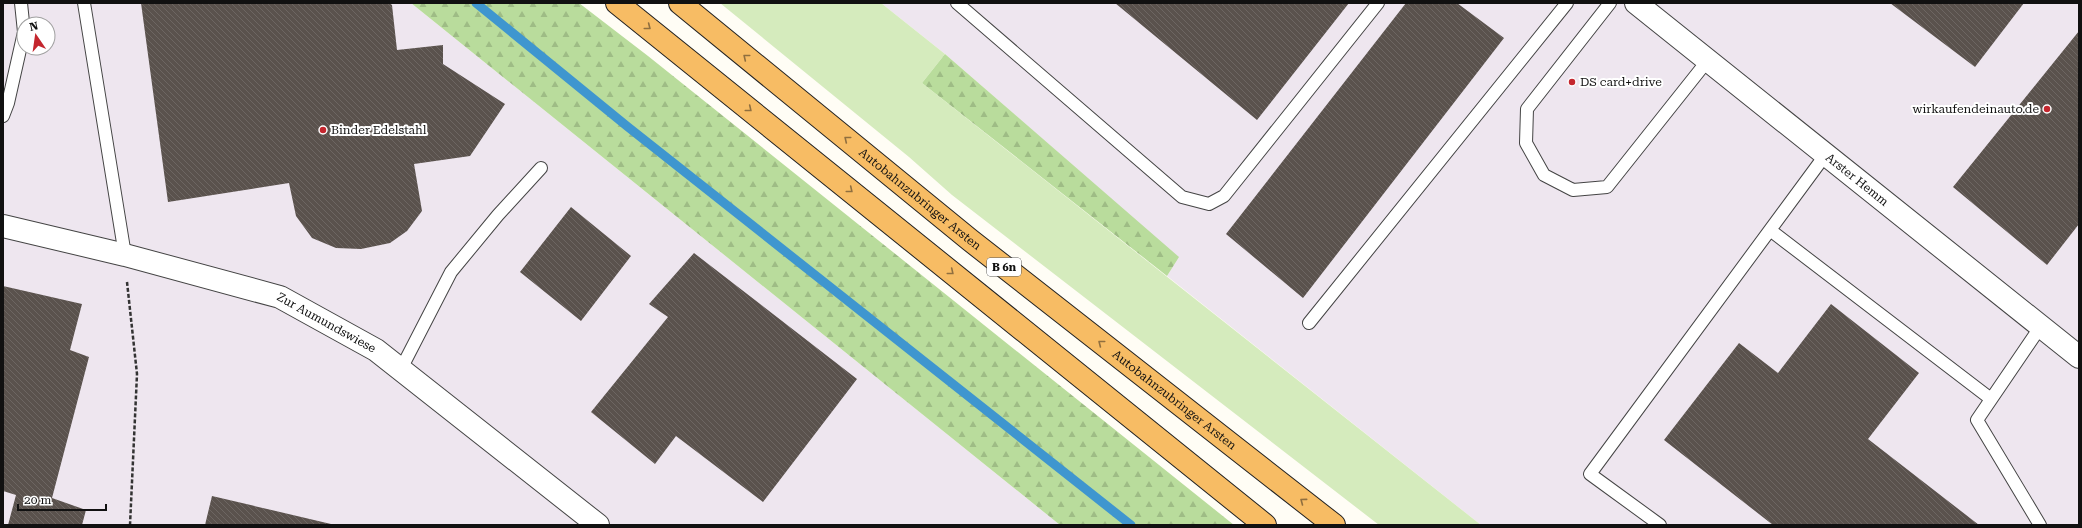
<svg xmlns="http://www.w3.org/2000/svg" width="2082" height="528" viewBox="0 0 2082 528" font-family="'Roboto Serif',serif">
	<defs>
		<pattern id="forest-firs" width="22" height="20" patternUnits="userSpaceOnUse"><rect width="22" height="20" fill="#b9dc9c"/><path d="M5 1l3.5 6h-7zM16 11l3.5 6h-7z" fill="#9ebc85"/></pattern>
		<pattern id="building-back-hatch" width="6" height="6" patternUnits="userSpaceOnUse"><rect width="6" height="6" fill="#5a524d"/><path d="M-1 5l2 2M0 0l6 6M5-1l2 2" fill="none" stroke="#6d6662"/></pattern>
	</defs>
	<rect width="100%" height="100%" fill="#fffdf5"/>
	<path fill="#eee6ef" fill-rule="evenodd" d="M3 3H411L1060 525H3ZM24 24H48V48H24Z
		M881 3H2079V525H1481L1167 276 1178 257 945 54Z"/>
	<path fill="#d5ebbd" d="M720 3H881L945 54 922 83 1481 525H1379L952 195 909 157Z"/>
	<path fill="url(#forest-firs)" d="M411 3H579L648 56 1234 525H1060Z
		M945 54 1179 257 1167 276 922 83Z"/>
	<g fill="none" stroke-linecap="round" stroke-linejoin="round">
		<path stroke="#3f96cf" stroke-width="9" d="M476 3 628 127 1131 525"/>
	</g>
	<path fill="url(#building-back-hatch)" d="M141 3H389L392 5 397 50 443 45V64L505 104 470 156 414 164 422 211 407 231 390 243 361 249 336 248 312 238 296 216 289 183 168 202Z
		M1115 3H1349L1257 120Z
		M1406 3H1457L1504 38 1303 298 1226 234Z
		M1890 3H2024L1975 67Z
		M2079 31V224L2047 265 1953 187Z
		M571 207 631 256 581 321 520 272Z
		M694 253 857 379 763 502 676 436 655 464 591 412 668 317 649 304Z
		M3 286 82 304 70 350 89 357 52 498 86 510 82 525H8L16 495 3 491Z
		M1831 304 1919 373 1868 439 1979 525H1773L1664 440 1739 343 1778 373Z
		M212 496 331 524V525H205Z"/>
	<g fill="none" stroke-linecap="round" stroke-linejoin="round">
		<defs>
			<path id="service" d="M21 3 24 32
				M84 3 125 255
				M957 3 1182 197 1209 204 1224 196 1378 3
				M1610 3 1527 109 1526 143 1544 175 1573 190 1607 187 1708 60
				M3 116 8 103 24 32
				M1770 230 1991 399
				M1309 323 1567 3
				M401 369 451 272 498 215 541 168
				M1660 525 1590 474 1826 154
				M2040 525 1977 420 2041 326"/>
			<g id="minor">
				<path id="s1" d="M1636 3 2079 357"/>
				<path id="s2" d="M3 226 125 255 280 297 376 350 598 525"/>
			</g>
			<g id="trunk">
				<path d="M617 3 1265 525"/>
				<path id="s3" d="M680 3 970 240 1334 525"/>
			</g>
		</defs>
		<use href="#service" stroke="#444" stroke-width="14"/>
		<use href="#minor" stroke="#444" stroke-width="24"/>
		<use href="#trunk" stroke="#222" stroke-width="24"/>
		<path stroke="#333" stroke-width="2.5" stroke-dasharray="4 2" stroke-linecap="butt" d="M127 282 137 374 130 525"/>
		<use href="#service" stroke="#fff" stroke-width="12"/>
		<use href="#minor" stroke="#fff" stroke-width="22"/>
		<use href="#trunk" stroke="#f7bc64" stroke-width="22"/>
	</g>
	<defs><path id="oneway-chevron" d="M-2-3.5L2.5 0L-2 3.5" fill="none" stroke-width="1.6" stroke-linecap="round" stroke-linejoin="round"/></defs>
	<g stroke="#906f3f">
		<use href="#oneway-chevron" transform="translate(648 27) rotate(38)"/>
		<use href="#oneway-chevron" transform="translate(746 57) rotate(-141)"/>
		<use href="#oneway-chevron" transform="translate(749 109) rotate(39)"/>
		<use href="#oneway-chevron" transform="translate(847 139) rotate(-141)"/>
		<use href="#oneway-chevron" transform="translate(850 190) rotate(39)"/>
		<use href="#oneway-chevron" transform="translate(951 272) rotate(39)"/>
		<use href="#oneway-chevron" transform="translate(1101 343) rotate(-142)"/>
		<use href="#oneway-chevron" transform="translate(1303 501) rotate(-143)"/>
	</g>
	<g fill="#c4262e" stroke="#fff" stroke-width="1.5">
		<circle cx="1572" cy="82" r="4"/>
		<circle cx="2047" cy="109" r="4"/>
		<circle cx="323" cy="130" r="4"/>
	</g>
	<g text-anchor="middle" stroke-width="4" stroke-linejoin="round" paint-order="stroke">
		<rect fill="#fff" stroke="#585858" stroke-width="1" x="987" y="258" width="34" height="18" rx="3"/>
		<g font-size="11" font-weight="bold" fill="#111">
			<text x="1004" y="271">B 6n</text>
		</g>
		<g font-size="12" fill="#111" stroke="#fff" text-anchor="start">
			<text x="1580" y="86">DS card+drive</text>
			<text x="2039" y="113" text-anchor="end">wirkaufendeinauto.de</text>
			<text x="331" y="134">Binder Edelstahl</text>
		</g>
		<g font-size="12" fill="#111" stroke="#fff">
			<text dy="4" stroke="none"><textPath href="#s1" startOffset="283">Arster Hemm</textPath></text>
			<text dy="4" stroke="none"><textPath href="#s3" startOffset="310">Autobahnzubringer Arsten</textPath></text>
			<text dy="4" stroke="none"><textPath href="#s2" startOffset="339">Zur Aumundswiese</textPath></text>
			<text dy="4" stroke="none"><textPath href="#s3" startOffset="634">Autobahnzubringer Arsten</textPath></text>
		</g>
	</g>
	<rect width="2082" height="528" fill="none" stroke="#111111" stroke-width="8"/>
	<g transform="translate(36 36) rotate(347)"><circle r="19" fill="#ffffff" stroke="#a0a0a0"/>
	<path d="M0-3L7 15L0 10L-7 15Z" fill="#c4262e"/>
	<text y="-6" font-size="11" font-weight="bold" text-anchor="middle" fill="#111111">N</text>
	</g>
	<path d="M18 504v6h88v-6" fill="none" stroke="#111111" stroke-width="2"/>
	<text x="24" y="504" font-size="12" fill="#111111" stroke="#ffffff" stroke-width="3" paint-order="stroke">20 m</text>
</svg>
